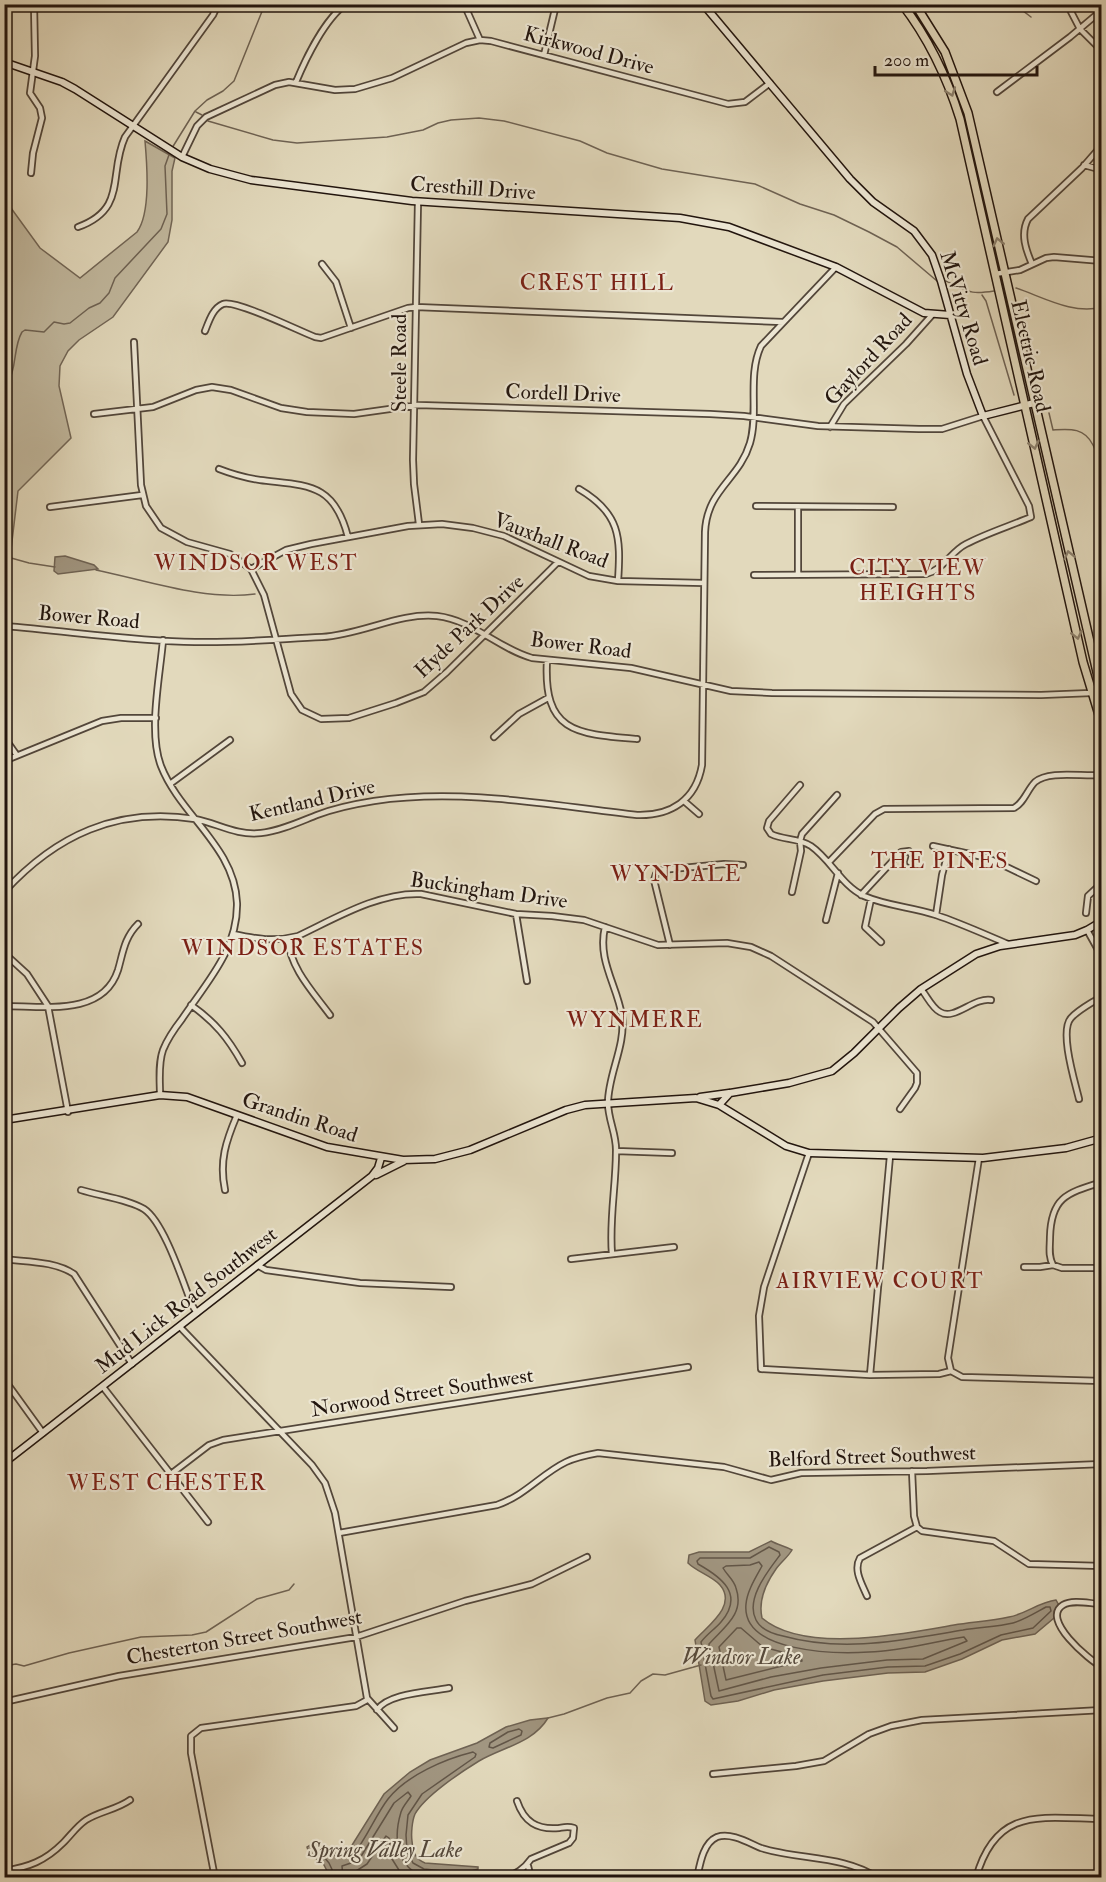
<svg xmlns="http://www.w3.org/2000/svg" width="1106" height="1882" viewBox="0 0 1106 1882" font-family="'IM FELL Double Pica',serif">
	<rect width="100%" height="100%" fill="#e2d9bc"/>
	<filter id="stains"><feTurbulence type="fractalNoise" baseFrequency=".00333" numOctaves="4"/><feColorMatrix values="0 0 0 0 .2 0 0 0 0 .09 0 0 0 0 .02 0 0 0 .5 -.17"/></filter>
	<radialGradient id="worn" r=".72"><stop offset=".6" stop-color="#630" stop-opacity="0"/><stop offset="1" stop-color="#630" stop-opacity=".3"/></radialGradient>
	<path fill="#c1b89e" stroke="#726656" stroke-width="1.5" d="M145 141 175 158 172 171V220L168 242 113 317 79 340 68 351 60 366 59 386 71 438 18 491 7 583H5V211L11 208 40 248 80 278 137 232C151 213 147 164 145 141Z"/>
	<path fill="#a19681" stroke="#6e6253" stroke-width="1.5" d="M65 556 94 565 98 569 58 574 54 571 55 557Z
		M771 1541C778 1545 785 1546 792 1550 788 1557 781 1562 776 1569 766 1583 758 1600 762 1618 804 1654 903 1634 954 1625 972 1622 991 1621 1009 1617 1026 1614 1039 1602 1056 1600L1060 1607 1054 1618 1035 1634 1002 1640 962 1659 925 1672 888 1673 823 1681 774 1690 738 1701 711 1705 705 1701 695 1640C706 1627 738 1606 720 1585 712 1576 697 1572 688 1563L689 1555 699 1552H749Z
		M548 1718C533 1743 503 1747 479 1761 461 1772 425 1796 415 1814 412 1821 411 1834 412 1841 413 1852 415 1859 425 1863L478 1867V1869L452 1877H330L324 1865 309 1853 307 1847 312 1844 344 1851 349 1850 384 1794 410 1772 430 1760 477 1743 506 1727 530 1720Z"/>
	<g fill="none" stroke-linecap="round" stroke-linejoin="round">
		<path stroke="#625648" stroke-width="1.5" d="M769 1547 779 1552 780 1555C768 1571 745 1599 756 1620 761 1630 773 1634 783 1636 844 1653 902 1640 963 1630 979 1627 997 1627 1013 1623 1024 1620 1035 1613 1046 1607H1050L1051 1611 1033 1628 1001 1635 960 1654 925 1666 888 1667 823 1675 713 1699 711 1696 701 1642C707 1634 715 1629 721 1622 745 1594 721 1577 698 1564L697 1561 700 1558H750Z
			M759 1562 762 1566C756 1577 747 1591 746 1604 741 1653 836 1654 869 1652 901 1651 932 1642 964 1637L967 1641 923 1659 887 1660 821 1668 771 1677 719 1691 709 1644C724 1627 745 1614 736 1588 734 1580 727 1575 723 1568L726 1566 750 1565Z
			M737 1628H741L763 1647 801 1657 802 1661 726 1680 719 1647Z
			M519 1729 522 1731 521 1735 493 1748 489 1747 490 1743 508 1732Z
			M336 1878 329 1863 324 1857V1854L344 1857 353 1855C367 1838 375 1816 388 1799 407 1775 445 1759 473 1752L476 1754 475 1757 422 1794 408 1815 406 1835 407 1851 413 1863 424 1869 453 1872 455 1878
			M343 1878 342 1866 354 1862 360 1858 394 1803 408 1792 411 1796C408 1801 403 1806 401 1812 392 1842 398 1874 433 1878
			M352 1878 353 1873 367 1864 386 1836 389 1838 392 1859 404 1878"/>
		<path stroke="#6e6253" stroke-width="1.5" d="M1014 4 1031 17
			M196 112 202 115
			M208 121 273 140 297 143 387 137 423 130 438 123 451 120 479 118 504 121 580 141 607 153 662 169 755 184 800 204 834 215 869 232 897 247 937 281
			M172 148 195 111 207 100 223 91 234 81 265 4
			M946 281C969 291 968 295 994 291
			M1016 288C1043 297 1073 315 1102 307
			M982 295 986 301 1014 395
			M4 384 8 383C17 368 13 347 22 332L25 330 44 332 54 322 64 324 70 323 89 308 100 303 109 293 115 278 161 229 167 214 165 166 170 152
			M1049 413 1053 430C1069 429 1084 427 1093 445 1096 451 1097 457 1102 463
			M4 556 29 563 55 567
			M96 570C145 580 204 601 255 594
			M4 1666 16 1664 24 1666 69 1653 141 1637 192 1635 206 1632 257 1599 289 1590 294 1584
			M548 1718 564 1714 607 1698 630 1693 641 1681 653 1674 665 1675 701 1665"/>
		<defs>
			<path id="street" d="M464 4 480 40
				M1067 4 1080 29 1102 51
				M544 55 556 5
				M296 82C306 58 325 19 346 4
				M997 92 1070 37 1102 10
				M182 157 197 126 206 117 275 85 289 82 335 90 355 89 392 78 466 43 480 40 491 41 728 104 745 102 770 83
				M1084 165 1102 170
				M31 173 33 153 42 118 40 108 30 93 35 56 34 4
				M418 202 413 460 414 484 419 524
				M78 227C128 209 108 174 125 137L213 15 218 4
				M322 264 336 282 351 328
				M1032 264C1026 250 1020 234 1028 219L1082 168 1102 145
				M995 274 1020 270 1046 258 1054 257 1102 261
				M205 331C209 321 213 308 223 304 235 299 299 331 315 337L321 338 408 308 416 307 783 322
				M134 342 141 485 146 506 161 528 187 542 230 554 251 569 264 595 291 694 302 710 321 719 349 718 396 703 424 692 447 672 558 562
				M94 414 153 407 196 390 212 387 231 390 281 408 307 412 354 414 418 405 710 414 744 416 818 426 919 429H942L983 416 1029 506 1031 517C1010 526 987 533 966 544 950 552 945 569 926 574L754 575
				M830 427 844 404 906 344 932 315
				M219 469C232 474 246 478 260 480 307 486 334 482 348 537
				M579 489C620 513 621 537 618 581
				M756 506 893 507
				M50 507 142 495
				M798 507V574
				M251 569 286 550 311 544 408 526 442 524 473 528 504 536 589 576 618 581 704 583
				M4 626C68 631 131 641 195 642 237 643 280 639 322 637 361 635 400 612 437 616 473 620 499 649 532 658L631 668 731 691 772 693 1041 695 1091 693
				M547 660C543 732 575 734 637 739
				M4 737 16 754
				M494 737 519 714 548 698
				M4 761 102 721 121 718H156
				M170 784 230 740
				M800 785 769 821 767 828 771 834C783 840 799 838 811 846 831 860 842 886 864 896 887 906 912 907 936 915 960 923 984 934 1008 944
				M684 801 699 814
				M933 846 988 858 1036 881
				M829 862 875 814 884 809 1014 808C1024 803 1027 790 1035 782 1049 770 1083 777 1102 775
				M4 892C56 835 117 807 195 819 217 823 236 836 261 833 280 831 299 822 317 815 335 808 355 804 374 801 461 788 550 805 637 815 671 816 696 800 702 765L705 532C707 489 739 480 750 443 759 412 747 376 761 346L836 267
				M792 892 801 851 800 841 802 834 837 795
				M861 895 901 852 909 851 912 856 910 862
				M871 899 865 927 881 942
				M1086 913 1088 896 1102 883
				M516 914 527 981
				M936 915 942 875 949 849
				M826 920 838 873
				M605 927C597 960 617 985 622 1016 626 1046 608 1074 608 1103 608 1120 617 1135 616 1152 616 1186 609 1220 612 1254
				M1087 930 1102 957
				M233 934C256 939 275 942 298 936 336 918 379 892 421 894L516 914 552 916 584 920 658 945 727 943 751 947 771 956 873 1022 917 1073V1083L915 1088 900 1109
				M288 939C290 968 313 992 330 1015
				M670 945 654 880 656 874 661 870 724 864 743 865
				M4 953 27 974 48 1006 68 1112
				M921 989C927 996 932 1008 940 1012 954 1021 974 997 991 1000
				M191 1005C215 1022 228 1038 242 1063
				M4 1006C43 1006 103 1017 118 970 123 953 124 938 138 924
				M160 1095C160 1081 158 1064 163 1050 167 1040 175 1028 182 1019 206 983 238 950 237 903 235 847 180 815 161 766 148 732 160 676 163 640
				M1079 1099C1075 1082 1059 1031 1071 1018 1079 1009 1092 1003 1102 996
				M616 1151 672 1153
				M809 1153 764 1287 759 1316 761 1369 870 1375 939 1374 951 1371 962 1377 1102 1381
				M81 1190C100 1196 128 1199 144 1209 164 1222 183 1282 192 1305L197 1313
				M225 1190C219 1161 226 1141 237 1115
				M4 1259C27 1262 55 1261 74 1274L132 1364
				M571 1259 674 1247
				M257 1265 266 1270 360 1283 451 1287
				M1053 1265C1048 1256 1050 1247 1050 1237 1051 1197 1067 1193 1102 1182
				M1024 1267H1040L1053 1265 1062 1268H1102
				M180 1327 312 1465 325 1483 335 1513 367 1698 394 1728
				M951 1371 948 1358 979 1158
				M870 1375 890 1156
				M4 1379 43 1433
				M103 1387 208 1522
				M912 1471 914 1516 917 1527
				M171 1474 209 1445 223 1440 688 1367
				M339 1533 497 1505C526 1495 541 1474 566 1462 576 1457 587 1455 598 1453L724 1467 771 1480 801 1473 927 1471 1102 1464
				M867 1596C862 1584 853 1570 860 1558L917 1527 922 1531 994 1541 1029 1564 1102 1566
				M1102 1604C1091 1604 1073 1599 1063 1605 1040 1619 1089 1660 1102 1667
				M4 1702 119 1676 356 1637 465 1601 532 1584 587 1557
				M377 1710C388 1693 429 1692 449 1688
				M713 1774 796 1766 824 1761 869 1734 891 1726 922 1720 1102 1710
				M528 1866 531 1878
				M4 1871C29 1867 45 1861 63 1843 71 1835 77 1826 86 1820 100 1811 116 1810 130 1800
				M215 1878 191 1753V1736L201 1728 356 1706 367 1700
				M503 1878C516 1874 524 1869 531 1859L569 1843 573 1838 574 1828C568 1826 565 1827 559 1828 537 1830 524 1822 517 1801
				M697 1878C700 1864 703 1843 717 1837 731 1832 749 1843 761 1848 799 1860 844 1855 878 1878
				M976 1878C996 1806 1041 1818 1102 1819"/>
			<path id="secondary" d="M703 4 850 179 873 202 914 231 932 255 941 281 967 374 983 416 1034 403
				M4 62 62 82 75 89 182 157 210 169 251 180 412 201 680 218 729 227 836 267 924 313 950 315
				M700 1097 729 1093
				M719 1105 730 1093 789 1083 832 1071 854 1053 899 1008 921 989 976 954 1000 946 1075 935 1087 930 1102 921
				M4 1120 160 1095 187 1097 327 1147 403 1160 435 1159 470 1150 566 1110 585 1105 696 1098 719 1105 786 1146 809 1153 983 1158 1066 1148 1102 1138
				M376 1175 404 1161
				M4 1463 372 1176 378 1168 381 1158"/>
			<path id="primary" d="M902 4C929 39 947 77 960 119L1083 662 1102 725
				M915 4 945 52 968 113 1102 694"/>
		</defs>
		<use href="#street" stroke="#52463a" stroke-width="8"/>
		<use href="#secondary" stroke="#22150e" stroke-width="9"/>
		<use href="#primary" stroke="#22150e" stroke-width="10"/>
		<use href="#street" stroke="#ece6d3" stroke-width="4.5"/>
		<use href="#secondary" stroke="#ece6d3" stroke-width="6"/>
		<use href="#primary" stroke="#e2d9bc" stroke-width="7"/>
	</g>
	<defs><path id="oneway-chevron" d="M-2-3.5L2.5 0L-2 3.5" fill="none" stroke-width="1.6" stroke-linecap="round" stroke-linejoin="round" transform="scale(1.5)"/></defs>
	<g stroke="#8c816e">
		<use href="#oneway-chevron" transform="translate(951 92) rotate(70)"/>
		<use href="#oneway-chevron" transform="translate(998 242) rotate(-103)"/>
		<use href="#oneway-chevron" transform="translate(1034 445) rotate(77)"/>
		<use href="#oneway-chevron" transform="translate(1069 555) rotate(-103)"/>
		<use href="#oneway-chevron" transform="translate(1077 635) rotate(77)"/>
	</g>
	<g text-anchor="middle" stroke-width="4.5" stroke-linejoin="round" paint-order="stroke">
		<g font-size="21" fill="#22150e" stroke="#ece6d3">
			<text transform="translate(589 50) rotate(15)" y="7">Kirkwood Drive</text>
			<text transform="translate(473 188) rotate(4)" y="7">Cresthill Drive</text>
			<text transform="translate(964 308) rotate(73)" y="7">McVitty Road</text>
			<text transform="translate(1031 356) rotate(77)" y="7">Electric Road</text>
			<text transform="translate(868 359) rotate(-47)" y="7">Gaylord Road</text>
			<text transform="translate(399 363) rotate(-90)" y="7">Steele Road</text>
			<text transform="translate(563 393) rotate(2)" y="7">Cordell Drive</text>
			<text transform="translate(551 540) rotate(21)" y="7">Vauxhall Road</text>
			<text transform="translate(89 617) rotate(5)" y="7">Bower Road</text>
			<text transform="translate(469 626) rotate(-43)" y="7">Hyde Park Drive</text>
			<text transform="translate(581 645) rotate(7)" y="7">Bower Road</text>
			<text transform="translate(312 800) rotate(-13)" y="7">Kentland Drive</text>
			<text transform="translate(489 890) rotate(8)" y="7">Buckingham Drive</text>
			<text transform="translate(300 1117) rotate(18)" y="7">Grandin Road</text>
			<text transform="translate(186 1300) rotate(-38)" y="7">Mud Lick Road Southwest</text>
			<text transform="translate(422 1392) rotate(-9)" y="7">Norwood Street Southwest</text>
			<text transform="translate(872 1456) rotate(-2)" y="7">Belford Street Southwest</text>
			<text transform="translate(244 1637) rotate(-10)" y="7">Chesterton Street Southwest</text>
		</g>
		<g font-size="22" letter-spacing="1.5" fill="#7a1f14" stroke="#ece6d3">
			<text x="597" y="290">CREST HILL</text>
			<text x="256" y="570">WINDSOR WEST</text>
			<text x="918" y="575">CITY VIEW<tspan x="918" dy="25">HEIGHTS</tspan></text>
			<text x="940" y="868">THE PINES</text>
			<text x="676" y="881">WYNDALE</text>
			<text x="303" y="955">WINDSOR ESTATES</text>
			<text x="635" y="1027">WYNMERE</text>
			<text x="880" y="1288">AIRVIEW COURT</text>
			<text x="167" y="1490">WEST CHESTER</text>
		</g>
		<g font-size="22" font-style="italic" fill="#55493c" stroke="#ece6d3">
			<text x="741" y="1664">Windsor Lake</text>
			<text x="385" y="1857">Spring Valley Lake</text>
		</g>
	</g>
	<rect width="1106" height="1882" fill="none" stroke="#e2d9bc" stroke-width="24"/>
	<rect x="6" y="6" width="1094" height="1870" fill="none" stroke="#22150e" stroke-width="3"/>
	<rect x="12" y="12" width="1082" height="1858" fill="none" stroke="#22150e" stroke-width="1.5"/>
	<path d="M875 66v9h162v-9" fill="none" stroke="#22150e" stroke-width="3"/>
	<text x="884" y="66" font-size="18" fill="#22150e" stroke="#ece6d3" stroke-width="4.5" paint-order="stroke">200 m</text>
	<rect width="100%" height="100%" filter="url(#stains)"/>
	<rect width="100%" height="100%" fill="url(#worn)"/>
</svg>
